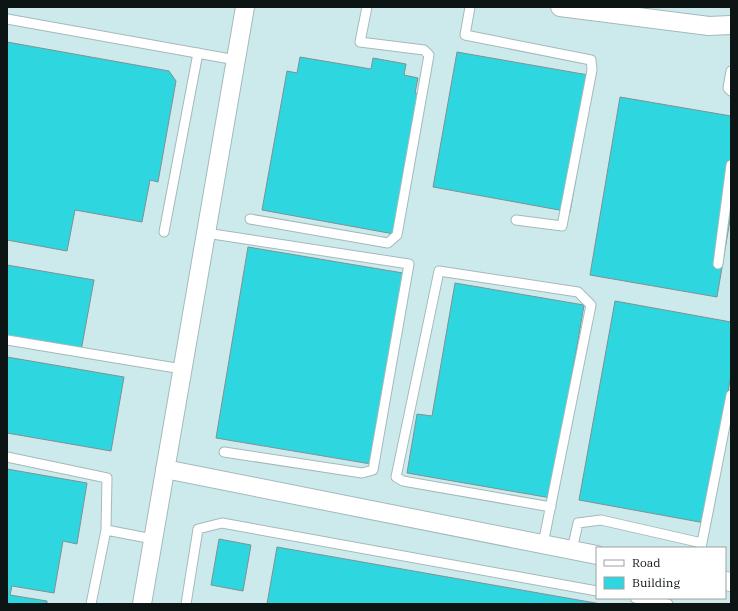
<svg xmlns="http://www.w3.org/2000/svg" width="738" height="611" viewBox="0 0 738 611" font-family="'IBM Plex Serif',serif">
	<rect width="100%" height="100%" fill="#e1f5f6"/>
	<path fill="#cceaec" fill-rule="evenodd" d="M7 7H731V604H7ZM597 548H725V598H597Z"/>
	<path fill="#2ed7e0" stroke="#7f9192" d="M7 42 169 71 176 81 158 182 150 180 142 222 75 210 67 251 7 240Z
		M457 52 594 76 570 212 433 187Z
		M300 57 371 69 373 58 406 64 404 75 418 78 415 93 419 94 394 234 262 210 287 71 297 73Z
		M620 97 731 116V214L717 297 590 275Z
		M248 247 409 274 377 465 216 438Z
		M7 265 94 280 81 351 7 338Z
		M455 283 584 305 551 498 407 473 417 414 432 416Z
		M615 301 731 322V375L705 523 579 500Z
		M7 357 124 377 111 451 7 433Z
		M7 469 87 483 77 544 63 541 54 593 12 586 10 595 47 601V604H7Z
		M219 539 251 545 243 591 211 585Z
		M277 547 601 604H267Z"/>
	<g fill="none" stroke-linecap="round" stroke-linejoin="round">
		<defs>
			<path id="lane" d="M470 7 465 35 591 60 592 70 562 226 516 220
				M7 19 236 60
				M731 71 728 88 731 91
				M250 219 388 243 397 235 429 55 424 50 360 42 367 7
				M164 232 198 53
				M206 233 409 264 373 470 362 473 224 452
				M718 264 731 165
				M7 340 182 369
				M7 457 107 478 106 530
				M543 544 591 305 578 292 439 271 396 477 403 481 551 507
				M701 548 731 395
				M572 550 578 523 601 520 702 543
				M635 598 668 604
				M91 604 106 530 153 539
				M186 604 198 529 222 523 597 591"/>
			<path id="street" d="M560 7 709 26 731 25
				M165 469 597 555
				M725 581 731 582
				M142 604 245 7"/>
		</defs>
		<use href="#lane" stroke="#a5b9ba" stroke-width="11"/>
		<use href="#street" stroke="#a5b9ba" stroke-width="20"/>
		<use href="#lane" stroke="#fff" stroke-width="9"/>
		<use href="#street" stroke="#fff" stroke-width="18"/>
	</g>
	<rect width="738" height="611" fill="none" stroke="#0d1414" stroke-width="16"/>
	<rect x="596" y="547" width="130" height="52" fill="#ffffff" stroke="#9ea1a1"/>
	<rect x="604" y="560" width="20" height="6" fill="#ffffff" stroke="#9ea1a1"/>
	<text x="632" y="567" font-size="12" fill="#0d1414">Road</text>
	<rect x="604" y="577" width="20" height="12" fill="#2ed7e0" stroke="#9ea1a1"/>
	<text x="632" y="587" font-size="12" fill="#0d1414">Building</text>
</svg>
